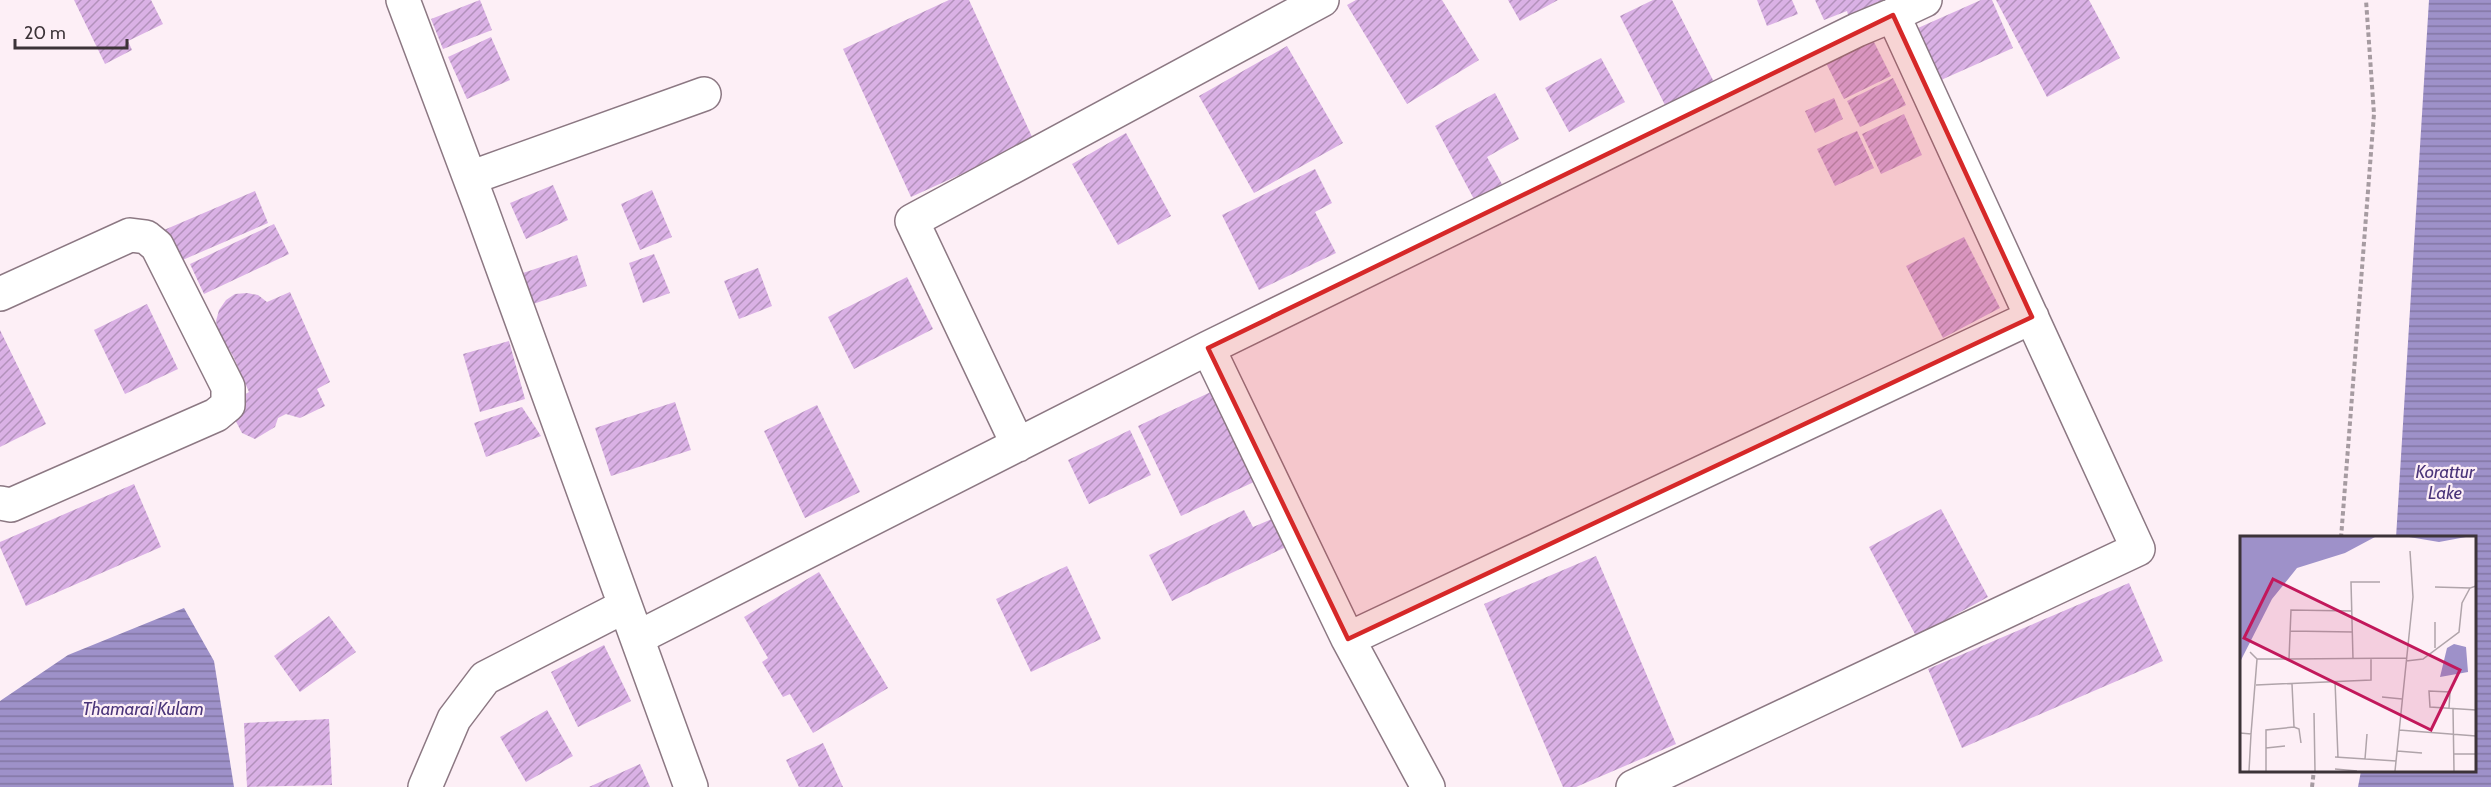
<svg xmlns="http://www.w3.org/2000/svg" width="2491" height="787" viewBox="0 0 2491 787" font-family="Cabin,sans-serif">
	<defs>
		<pattern id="water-rules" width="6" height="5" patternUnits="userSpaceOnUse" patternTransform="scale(1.5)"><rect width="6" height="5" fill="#9e91c9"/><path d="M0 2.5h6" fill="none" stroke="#8277a4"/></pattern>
		<pattern id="building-hatch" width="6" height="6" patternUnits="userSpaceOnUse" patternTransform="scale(1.5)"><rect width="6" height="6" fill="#dab1e5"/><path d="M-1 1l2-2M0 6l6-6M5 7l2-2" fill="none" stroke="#b291bb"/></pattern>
	</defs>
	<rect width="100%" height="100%" fill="#fdeff6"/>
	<path fill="url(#water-rules)" d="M2429 0H2491V787H2358L2361 771 2474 770V538H2396Z
		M184 608 214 661 234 787H0V701L68 655Z"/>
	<path fill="url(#building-hatch)" d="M74 0H151L163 24 128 41 132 50 105 64Z
		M480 0 492 30 443 49 431 19Z
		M949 0H969L1034 141 911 197 843 49Z
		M1356 0H1442L1479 60 1407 104 1347 5Z
		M1508 0H1558L1520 21Z
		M1653 0H1672L1714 82 1666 107 1620 16Z
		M1757 0H1792L1798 14 1767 26Z
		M1815 0H1894L1849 18 1847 11 1824 20Z
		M1981 0H1992L2013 48 1941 80 1918 28Z
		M1996 0H2089L2120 58 2047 97Z
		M491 37 510 80 467 99 448 57Z
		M1872 38 1891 76 1844 99 1825 61Z
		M1287 46 1343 143 1254 193 1199 96Z
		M1601 58 1625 102 1569 132 1545 88Z
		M1893 78 1906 105 1860 127 1847 101Z
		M1495 93 1519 139 1487 157 1503 186 1475 201 1435 126Z
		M1834 98 1843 119 1815 133 1805 111Z
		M1904 114 1922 155 1881 174 1862 134Z
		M1857 131 1874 168 1835 186 1817 149Z
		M1126 133 1171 216 1118 245 1072 164Z
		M1315 169 1332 203 1315 212 1336 253 1259 290 1222 215Z
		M553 185 568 220 526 239 510 203Z
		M652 190 672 237 640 250 621 204Z
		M255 191 268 223 178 262 164 230Z
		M274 224 289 254 204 294 190 264Z
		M1964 237 2000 308 1943 338 1906 266Z
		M654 254 670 293 643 303 629 263Z
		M577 255 587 286 533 304 523 273Z
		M758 268 772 306 739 319 724 281Z
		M907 277 933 329 854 369 828 317Z
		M290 292 330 382 317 389 325 406 300 418 286 414 278 418 275 427 255 439 242 433 232 414 238 399 249 392 233 356 218 332 216 321 219 310 226 300 235 294 247 293 258 295 267 302Z
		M147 304 178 369 125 394 94 330Z
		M0 330 46 424 0 447Z
		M509 341 525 399 480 412 463 354Z
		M1213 391 1256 481 1181 516 1138 426Z
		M675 402 691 450 611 476 595 428Z
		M817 405 860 492 805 518 764 431Z
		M522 407 541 436 486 457 474 423Z
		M1130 430 1151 475 1089 504 1068 460Z
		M134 484 161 547 26 606 0 547V542Z
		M1941 509 1988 597 1916 636 1869 547Z
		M1244 510 1253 527 1272 519 1286 547 1172 601 1149 555Z
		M1596 556 1676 744 1576 787H1563L1484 604Z
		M1067 566 1101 639 1031 672 996 599Z
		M819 572 888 688 813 733 790 694 783 697 762 662 768 658 744 617Z
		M2129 583 2163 661 1962 748 1928 669Z
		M329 616 356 652 300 692 274 656Z
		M604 645 631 701 578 727 551 672Z
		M547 710 573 756 526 782 500 737Z
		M329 719 332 785 247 787 244 723Z
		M823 743 843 787H799L786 760Z
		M640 764 650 787H589Z"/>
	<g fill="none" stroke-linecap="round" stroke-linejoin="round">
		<defs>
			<path id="minor" d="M403 0 481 208 691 787
				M1893 15 1925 0
				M470 178 704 94
				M0 294 130 235 146 237 157 246 228 387V405L216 415 11 505 0 503
				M1208 348 1348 639 1428 787
				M1018 445 912 221 1322 0
				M637 638 1208 348 1857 30 1893 15 2138 549 1633 787
				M1348 639 2032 317
				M425 787 454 719 485 678 625 606"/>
		</defs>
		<use href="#minor" stroke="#8c7883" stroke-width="36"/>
		<path stroke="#a69ba1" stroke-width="4" stroke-dasharray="4.5 3" stroke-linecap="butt" d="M2341 538 2374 114 2366 0
			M2312 787 2314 770"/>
		<use href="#minor" stroke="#fff" stroke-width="33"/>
	</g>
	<path fill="#d62828" fill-opacity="0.2" stroke="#d62828" stroke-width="4.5" stroke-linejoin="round" d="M1893 15 2032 317 1348 639 1208 348Z"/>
	<g text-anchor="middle" stroke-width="4.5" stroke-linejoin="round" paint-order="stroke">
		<g font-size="18" font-style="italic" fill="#4b357a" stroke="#fdeff6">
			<text x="2445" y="478">Korattur<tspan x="2445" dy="21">Lake</tspan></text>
			<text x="143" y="715">Thamarai Kulam</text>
		</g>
	</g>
	<g transform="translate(2240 536)">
		<rect width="236" height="236" fill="#fdeff6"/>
		<path d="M0 1H135L105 17 57 32 32 63 0 126ZM169 1H226L199 6ZM214 108 226 111 228 136 200 141 207 112Z" fill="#9e91c9"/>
		<path fill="none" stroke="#b0a4aa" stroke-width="1.5" d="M195 51 230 52M112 75 51 74 49 123 167 122M195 86V112M50 95 113 96M17 123H49M113 123 111 46H140M166 125 183 123 219 96 222 67 230 52 236 50M95 145 98 222M16 149 131 144V123M142 161 162 163M209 172 210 156 189 155 190 171 236 174M213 172 214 235M74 177 75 235M54 191 59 193 61 207M159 194 236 200M0 197 11 198 17 123 10 116M26 212 45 210M157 215 182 217M214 218H236M95 221 156 225M125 223 127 198M95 233 117 235M9 235 11 198M26 235V194L54 191 52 148M155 235 173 61 170 15"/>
		<path fill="#c2185b" fill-opacity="0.15" stroke="#c2185b" stroke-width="3" d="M33 43 220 134 191 194 4 102Z"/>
		<rect width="236" height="236" fill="none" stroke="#3c3338" stroke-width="3"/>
	</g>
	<path d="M15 39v9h112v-9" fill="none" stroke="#3c3338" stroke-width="3"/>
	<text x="24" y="39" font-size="18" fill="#3c3338" stroke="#fdeff6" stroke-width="4.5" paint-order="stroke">20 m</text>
</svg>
